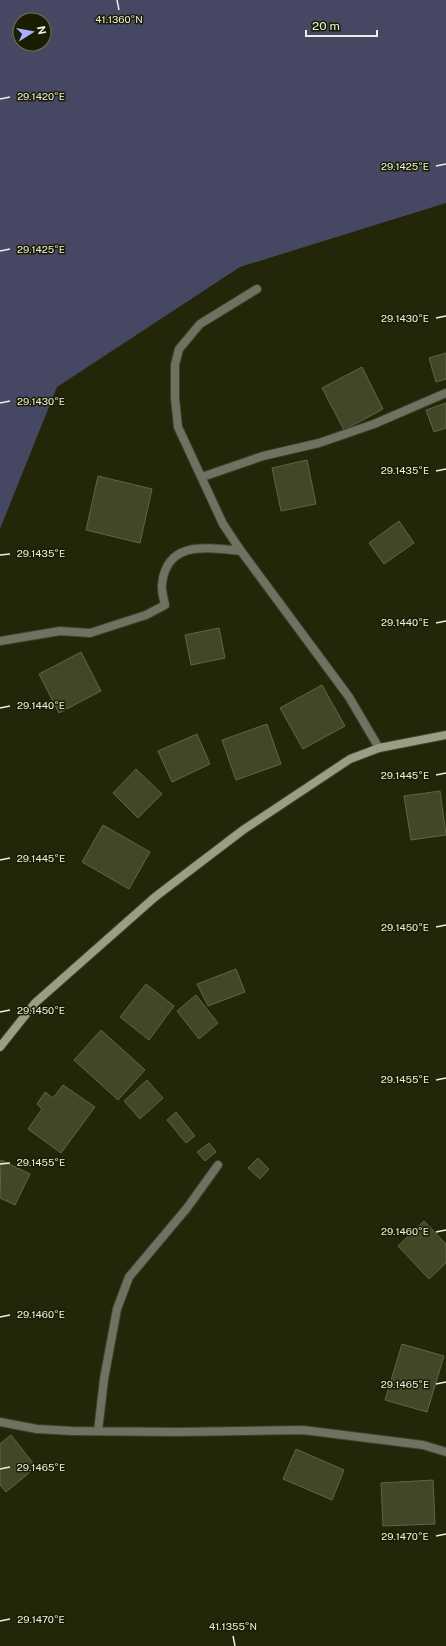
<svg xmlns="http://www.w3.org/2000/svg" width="446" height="1646" viewBox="0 0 446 1646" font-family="'Public Sans',sans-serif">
	<rect width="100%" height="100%" fill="#24260a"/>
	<path fill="#464763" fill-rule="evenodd" d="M0 0H446V203L240 267 57 387 0 529ZM20 20H44V44H20Z"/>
	<path fill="#434728" stroke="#616547" d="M446 353V379L436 382 429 358Z
		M362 367 383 409 344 430 322 388Z
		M446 403V428L434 432 426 410Z
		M307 460 316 504 281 511 272 468Z
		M98 476 152 489 140 543 86 530Z
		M399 521 414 543 384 564 369 543Z
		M219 628 225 658 191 665 185 635Z
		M81 652 101 691 59 713 39 674Z
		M322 685 345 726 303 749 280 708Z
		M267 724 281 764 236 780 222 740Z
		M197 734 210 764 172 782 158 751Z
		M136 769 162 794 138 818 113 793Z
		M440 791 446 835 411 840 404 796Z
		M103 825 150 852 129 889 82 862Z
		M236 969 245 992 208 1006 197 984Z
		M146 984 174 1006 149 1040 120 1017Z
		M196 995 218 1023 199 1039 177 1011Z
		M101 1030 145 1070 118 1100 74 1060Z
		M147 1080 163 1098 140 1119 124 1101Z
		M63 1085 95 1107 61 1153 28 1129 42 1109 37 1104 45 1092 53 1098Z
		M176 1112 195 1136 186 1143 167 1120Z
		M209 1143 216 1152 205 1161 197 1152Z
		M258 1158 269 1169 260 1179 248 1168Z
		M1 1160 30 1174 15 1205 0 1198Z
		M424 1221 446 1244V1263L429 1279 398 1246Z
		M402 1344 444 1356 427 1412 385 1400Z
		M11 1435 36 1467 6 1492 0 1485V1444Z
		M296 1449 344 1470 332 1500 283 1479Z
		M433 1480 435 1524 383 1526 381 1483Z"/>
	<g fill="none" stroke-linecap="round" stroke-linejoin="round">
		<defs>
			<path id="minor" d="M257 289 200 324 179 349 175 365V398L178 427 223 524 241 551 349 697 379 748
				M202 477 263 456 319 443 374 424 446 393
				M0 641 60 631 90 633 146 615 165 605C164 599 161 591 162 584 167 539 209 548 241 551
				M0 1422 37 1429 73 1431 178 1432 303 1430 423 1445 446 1452
				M98 1431 104 1379 117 1309 129 1277 187 1208 218 1165"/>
			<path id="secondary" d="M0 1047 35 1003 155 897 243 830 350 759 379 748 446 735"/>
		</defs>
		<use href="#minor" stroke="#404228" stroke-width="10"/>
		<use href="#secondary" stroke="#404228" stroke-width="10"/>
		<use href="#minor" stroke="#6f7263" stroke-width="8"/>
		<use href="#secondary" stroke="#9a9e87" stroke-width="8"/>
	</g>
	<path fill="none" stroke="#edf0df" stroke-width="1.5" d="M117 0 119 10M0 99 10 97M436 166 446 164M0 251 10 249M436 318 446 316M0 403 10 401M436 471 446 469M0 555 10 554M436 623 446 621M0 708 10 706M436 775 446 773M0 860 10 858M436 927 446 925M0 1012 10 1010M436 1080 446 1078M0 1164 10 1163M436 1232 446 1230M0 1317 10 1315M436 1384 446 1382M0 1469 10 1467M436 1536 446 1534M0 1621 10 1619M233 1636 235 1646"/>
	<g font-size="10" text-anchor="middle" fill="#edf0df" stroke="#1a1d02" stroke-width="3" stroke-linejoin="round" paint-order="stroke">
		<text x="119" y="23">41.1360°N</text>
		<text x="41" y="100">29.1420°E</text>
		<text x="405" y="170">29.1425°E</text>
		<text x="41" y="253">29.1425°E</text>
		<text x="405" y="322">29.1430°E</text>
		<text x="41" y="405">29.1430°E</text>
		<text x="405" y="474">29.1435°E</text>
		<text x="41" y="557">29.1435°E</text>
		<text x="405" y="626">29.1440°E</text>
		<text x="41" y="709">29.1440°E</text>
		<text x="405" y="779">29.1445°E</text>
		<text x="41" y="862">29.1445°E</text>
		<text x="405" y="931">29.1450°E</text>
		<text x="41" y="1014">29.1450°E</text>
		<text x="405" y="1083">29.1455°E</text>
		<text x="41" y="1166">29.1455°E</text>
		<text x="405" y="1235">29.1460°E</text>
		<text x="41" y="1318">29.1460°E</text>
		<text x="405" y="1388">29.1465°E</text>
		<text x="41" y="1471">29.1465°E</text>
		<text x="405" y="1540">29.1470°E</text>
		<text x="41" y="1623">29.1470°E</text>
		<text x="233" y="1630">41.1355°N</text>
	</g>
	<g transform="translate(32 32) rotate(79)"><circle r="19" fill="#1a1d02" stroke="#6e715a"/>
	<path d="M0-3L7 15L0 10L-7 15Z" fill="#acaffb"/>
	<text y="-6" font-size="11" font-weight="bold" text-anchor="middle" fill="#edf0df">N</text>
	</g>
	<path d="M306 30v6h71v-6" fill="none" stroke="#edf0df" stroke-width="2"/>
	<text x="312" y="30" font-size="12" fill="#edf0df" stroke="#1a1d02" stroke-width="3" paint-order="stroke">20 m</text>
</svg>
